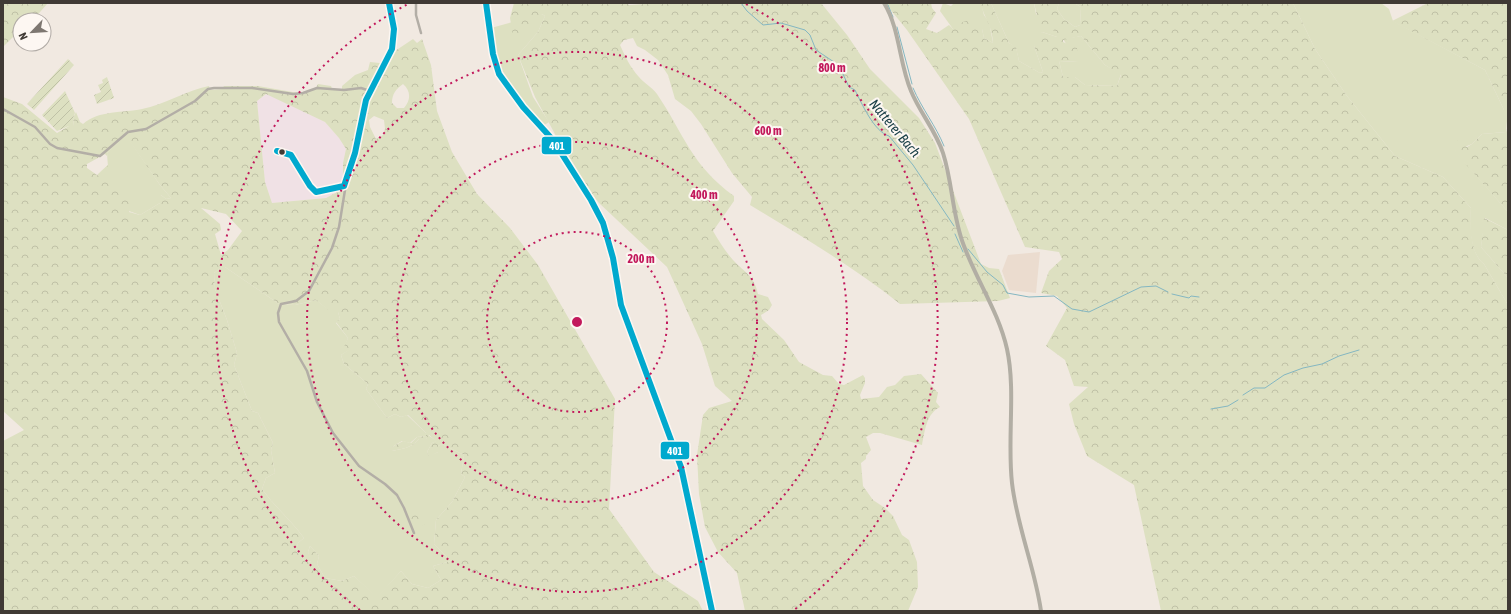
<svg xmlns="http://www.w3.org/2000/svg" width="1511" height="614" viewBox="0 0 1511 614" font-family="'Asap Condensed',sans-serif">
	<defs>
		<pattern id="forest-crowns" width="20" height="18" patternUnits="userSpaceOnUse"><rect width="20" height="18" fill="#dde0c1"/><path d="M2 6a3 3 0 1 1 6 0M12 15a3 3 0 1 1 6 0" fill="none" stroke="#bfc1a6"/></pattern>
		<pattern id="garden-furrows" width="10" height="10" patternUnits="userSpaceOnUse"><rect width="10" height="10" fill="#dde0c1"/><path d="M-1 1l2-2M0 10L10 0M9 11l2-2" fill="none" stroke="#bfc1a6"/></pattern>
	</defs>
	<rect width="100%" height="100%" fill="#f1e9e1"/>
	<path fill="#ebdccf" d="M1040 252 1036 293 1009 290 1002 271 1008 255Z"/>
	<path fill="#f0e1e5" d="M267 94 325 122 339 138 346 149 343 163V189L326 198 272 203 265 182 257 101Z"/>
	<path fill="#dde0c1" d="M943 3 951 6 954 3H981L984 15 989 22 993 43 984 38 982 29H953L940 11Z
		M991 3H1034L1036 14 1057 32V37L1042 32 1034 46 1043 72 1040 73 1019 61 1016 48 1009 43Z
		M1059 3H1074L1081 7 1080 25 1075 27 1064 19 1057 9Z
		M1293 3H1381L1389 9 1393 21 1485 70 1504 110H1508L1506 132 1482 134 1472 144 1455 151 1508 212V230L1485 218 1481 247 1508 278V305L1484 264C1470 254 1469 224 1471 208L1443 177 1395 156 1347 96 1315 49Z
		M542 14 545 16 538 32 518 55 533 97 549 122 543 126C527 108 505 88 497 64 494 53 493 40 491 28Z
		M1081 36 1105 65 1121 74 1117 86 1085 85 1075 77H1063L1059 61 1078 62 1063 39Z
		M126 135 160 185 171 198 166 199 161 195 160 203 140 215 129 211 131 204 97 175 108 165 107 153Z
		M222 267H225L279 304 295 305 316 300 332 312H338L340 319 336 323 348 338 344 349H351L341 355 344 364 368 384 366 389 387 418 395 414 401 417 407 415 426 433V436L417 437 410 443 402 441 392 447V451C401 449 412 448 419 439H426L428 435 437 441 432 443 427 452 429 456 438 452V446L442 444 464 455 461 474 465 477 452 502 436 520 434 544 451 561 433 566 441 580 428 588 412 584 401 571 377 598 354 576 342 581 325 578 317 564 319 556 310 546 308 552 312 562 304 560 296 551 298 543 304 538C291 520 275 507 262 489L266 478 275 473 271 450 273 443 258 413 252 411 234 365 237 353 227 320 215 289 214 273Z"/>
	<path fill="url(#forest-crowns)" fill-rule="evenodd" d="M3 3H48L33 20H20V30L3 47Z
		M514 3H627L629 5 660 3H821L847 35 870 69 919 118 935 143 981 264 989 268 999 269 1010 298 998 301 900 304C854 267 801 236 750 205L752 197 732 173 701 124 691 111 675 99 668 75 658 60 645 50 637 46 633 38 624 40 620 45C625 56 630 67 639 77 644 83 652 87 657 94 684 134 691 165 734 196V201L713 231C719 241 725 251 733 260 745 273 754 275 758 294L768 297 772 305 769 310 761 315 762 319 784 340 799 362 823 375 832 376 839 384 844 385 863 375 865 378V383L860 395 861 399 879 397 887 387 895 385 904 376 921 374 938 393 936 402 940 407C926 414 925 431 922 445L880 433H873L866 437 871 450 866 456V459L861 463 863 486 873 500 885 508 893 516 902 535 909 540 917 562 918 587 908 611H745L737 573 718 552 705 527 699 494 697 455 703 415 709 408 732 401 715 386 702 344 667 267 599 203 577 175 535 97 518 55 538 32 545 16 542 14 524 30 513 36 510 18Z
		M885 3H931L932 8 936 13 926 29 937 33 949 25 953 29 956 25 970 19 982 29 984 38 993 43C992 26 985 19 981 5V3H991L1009 43 1016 47 1019 61 1040 73 1043 72 1034 46 1035 37 1042 32 1057 37V32L1039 24 1034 3H1059L1057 9 1064 19 1075 27 1080 25 1081 7 1074 3H1293L1315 49 1347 96 1395 156 1443 177 1471 208C1470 224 1470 254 1484 264L1508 305V611H1161L1134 485 1087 456 1074 424 1069 404 1088 387 1074 386 1065 360 1046 346 1067 308 1057 296 1041 293 1049 271 1062 259 1059 252 1025 247 969 119 907 30ZM1081 36 1105 65 1121 75 1117 86 1085 85 1075 77H1063L1059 61 1078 62 1077 48 1063 42V40Z
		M1428 3H1508V110H1504L1485 70 1392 21Z
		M413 39 417 43 422 39 431 65 437 111 452 152 477 194 510 228 538 265 615 399 609 509 654 572 698 601 703 611H3V441L24 430 3 411V97L22 104 57 133 69 126H74L73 118 76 112 80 122 83 124C99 110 123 113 142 109 164 105 187 90 209 86L210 90 222 89 224 86H258L304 94 316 88 318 84 331 86 332 89 342 91V86L355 75 368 70 370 62 389 64 395 51ZM403 84C411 91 411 100 404 108H397L392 103C392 94 396 89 403 84ZM266 94 325 122 339 138 346 149 343 163V189L326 198 272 203 265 182 257 101ZM374 116 384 120 385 129 383 135 376 139 370 127 369 120ZM126 136 160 185 171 198 166 199 161 195 155 200 160 203 140 215 129 212 132 204 120 186 106 176 101 177 97 175 108 165 107 153ZM105 154 107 156 108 166 97 175 87 168V164ZM201 208 226 214 242 231 228 250 221 255 215 234 221 230 220 224ZM222 267H225L279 304 295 305 316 300 332 313 338 312 340 319 336 322 348 338 343 349H350L341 355 344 364 368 384 366 389 387 418 395 414 401 417 408 415 426 433V436L417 437 411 443 403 441 392 447V451C401 449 412 448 419 439H426L429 435 436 441 432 443 427 452 429 457 438 452V446L442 444 464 455 461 474 465 477 452 502 436 520 434 544 451 561 433 566 441 580 428 588 412 584 401 571 377 597 354 576 342 581 325 578 317 564 319 556 310 546 308 552 311 562 304 560 296 551 298 543 304 538C291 520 275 507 262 489L266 478 275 473 271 450 273 443 258 413 252 411 234 365 237 353 227 320 215 289 214 273Z
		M1508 126V212L1455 152 1456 140 1467 147 1472 144 1482 134 1506 132Z
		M1484 218 1508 230V278L1481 247Z
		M421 512 429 519 425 524 413 529 409 517Z"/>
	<path fill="url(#garden-furrows)" d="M68 59 74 65 34 110 27 104Z
		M107 77 114 98 97 104 94 95 101 92 98 85 103 83 102 80Z
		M65 91 75 113 73 118 74 126H69L57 131 42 115Z"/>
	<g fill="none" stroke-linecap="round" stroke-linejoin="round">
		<path stroke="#84b7c2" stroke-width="1" d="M741 3 747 11 763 25 781 23 805 30 810 35 816 50 834 62 842 72 849 87 855 90C861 102 874 132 889 136L913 165 954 226
			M888 5 893 17
			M897 27 912 84
			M913 88C922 109 936 126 944 146
			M955 234 963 252
			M968 249 987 272 1003 285 1007 293 1029 297 1054 296 1072 309 1089 312 1141 287 1156 286 1168 292
			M1172 294 1189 298 1191 296 1199 297
			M1243 395 1254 388H1265L1284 375 1303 368 1322 364 1339 356 1359 350
			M1211 409 1228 406 1238 400"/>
		<path stroke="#b3aea6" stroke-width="2.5" d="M416 3V15L421 33
			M3 109 35 127 50 144 57 148 100 156 128 132 146 129 195 101 208 89 214 88H252L293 94 303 93 317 88 344 90 361 88 370 91
			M344 186 345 190 339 227 332 248 309 291 296 301 281 304 278 313 279 322 307 371 317 402 333 433 359 466 385 484 397 495 404 508 414 533"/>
		<path stroke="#b2aea4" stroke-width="4" d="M486 3 493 54 499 74 523 107 553 140 591 200 603 223 613 258 621 305 681 467 712 611
			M884 3C900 29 899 63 911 91 920 113 936 131 943 153 953 184 952 216 964 246 977 281 999 313 1007 349 1016 390 1007 440 1012 483 1017 527 1035 568 1041 611
			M344 186 355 153 366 100 392 49 394 29 389 3"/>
		<defs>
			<path id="bus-1" d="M486 3 493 54 499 74 523 107 553 140 591 200 603 223 613 258 621 305 681 467 712 611
				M277 151 291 155 310 186 316 192 344 186
				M344 186 355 153 366 100 392 49 394 29 389 3"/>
		</defs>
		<use href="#bus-1" stroke="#fdf7f2" stroke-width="9"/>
		<use href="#bus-1" stroke="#00a9ce" stroke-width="6"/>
	</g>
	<g fill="none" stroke="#c2185b" stroke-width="2" stroke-dasharray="2 4">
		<circle cx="577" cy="322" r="90"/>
		<circle cx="577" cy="322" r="180"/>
		<circle cx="577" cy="322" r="270"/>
		<path d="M360 610A360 360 0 0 1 408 4M746 4A360 360 0 0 1 794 610"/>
	</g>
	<circle fill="#403a35" stroke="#fdf7f2" stroke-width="1.5" cx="282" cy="152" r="3.5"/>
	<g text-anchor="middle" stroke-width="4" stroke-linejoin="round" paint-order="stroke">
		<g font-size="14" font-style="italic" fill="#1c4149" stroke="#fdf7f2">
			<text transform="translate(895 128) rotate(50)" y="5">Natterer Bach</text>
		</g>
	</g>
	<circle cx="577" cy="322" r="6" fill="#c2185b" stroke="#fdf7f2" stroke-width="2"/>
	<g font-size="12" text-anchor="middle" font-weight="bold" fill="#c2185b" stroke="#fdf7f2" stroke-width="4" stroke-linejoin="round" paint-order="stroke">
		<text x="832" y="72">800 m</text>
		<text x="768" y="135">600 m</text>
		<text x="704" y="199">400 m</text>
		<text x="641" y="263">200 m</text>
	</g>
	<g stroke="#fdf7f2" stroke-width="1.5">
		<rect x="541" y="136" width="31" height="19" rx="4" fill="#00a9ce"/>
		<rect x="660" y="441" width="30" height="19" rx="4" fill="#00a9ce"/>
	</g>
	<g font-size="11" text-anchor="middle" font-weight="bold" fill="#fff">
		<text x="557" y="150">401</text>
		<text x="675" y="455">401</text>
	</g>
	<rect width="1511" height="614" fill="none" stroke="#403a35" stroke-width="8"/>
	<g transform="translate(32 32) rotate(245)"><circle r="19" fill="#fdf7f2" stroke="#b1aba6"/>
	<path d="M0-3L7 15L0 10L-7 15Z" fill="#7e7771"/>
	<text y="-6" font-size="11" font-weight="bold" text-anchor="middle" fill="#403a35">N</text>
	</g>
</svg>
